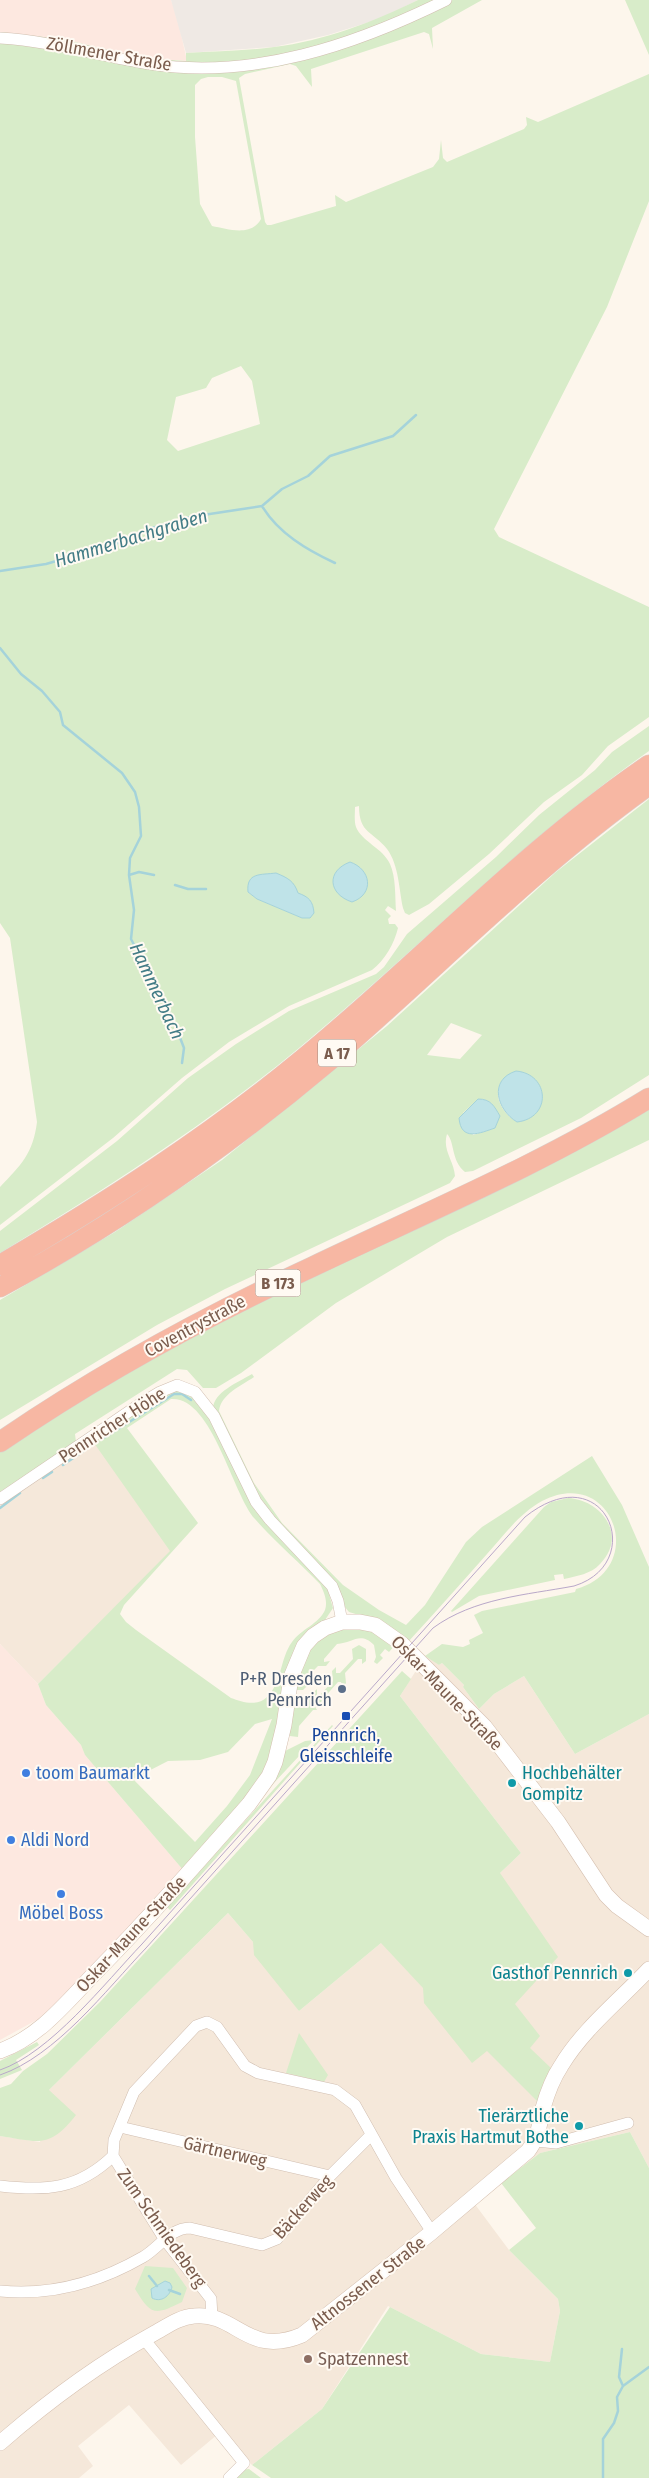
<svg xmlns="http://www.w3.org/2000/svg" width="649" height="2478" font-family="'Fira Sans Condensed',sans-serif">
<rect width="100%" height="100%" fill="#fdf6ec"/>
<path fill="#f5e8da" d="M88,1433L171,1551L38,1684L0,1644V1492Z
M428,1657L439,1665L442,1663L464,1685L463,1687L479,1709L494,1694L524,1676L575,1754L649,1714V2168L630,2132L540,2153L474,2203L509,2250L558,2299L560,2311L550,2362L481,2354L388,2306L322,2409L252,2465L218,2434L181,2465L129,2405L78,2446L93,2466L79,2478H0V2136L40,2142L49,2090L228,1913L253,1942L299,2011L381,1943L500,1873L521,1853L400,1696L417,1669Z"/>
<path fill="#fde8e0" d="M0,0H171L177,16L187,61L143,58L62,39L0,32Z
M0,1644L38,1684L46,1705L81,1745L85,1755L184,1871L62,1999L42,2017L0,2040Z"/>
<path fill="#efe9e4" d="M171,0H418L379,19L328,35L274,47L186,53Z"/>
<path fill="#d8ecc9" fill-rule="evenodd" d="M418,0H482L432,28L433,49L429,34L424,32L311,69L312,87L296,66L290,64L245,74L239,78L265,222L267,225H271L336,206L335,195L346,202L433,167L439,159L441,140L443,158L447,162L524,129L527,125L526,117L538,122L649,74V201L607,307L494,529L499,537L649,607V717L608,746L582,775L544,802L489,854L429,904L409,915L405,913L403,908C399,890 399,865 387,849C373,831 359,834 359,806L355,807C355,813 354,821 356,827C362,842 383,848 390,864C396,877 395,896 396,911L388,906L385,910L391,916L388,919L389,924H395L398,928C394,944 385,960 372,970L289,1006L229,1042L182,1078L113,1138L0,1225V1187C21,1165 33,1154 37,1122L10,938L0,923V32L62,39L143,58L186,61V53C215,51 245,51 274,47C324,41 373,22 418,0ZM208,77H222L236,81L261,219C251,237 228,229 212,226L200,204L195,137V85L201,79ZM241,366L252,381L260,424L178,451L167,440L176,397L206,388L212,378ZM248,892L310,918H302L257,899Z
M625,0H649V55Z
M649,726V751C524,839 417,950 299,1048C206,1125 104,1190 0,1253V1231L117,1141L188,1078L236,1044L289,1011L376,974L384,967L407,934L496,857L539,815L595,770L612,752Z
M649,799V1075L581,1118L473,1171L465,1172C451,1161 455,1142 447,1134C442,1150 454,1161 455,1176L450,1183L225,1289L157,1325L0,1420V1300L115,1232L222,1160L387,1026L556,872ZM451,1023L482,1035L460,1059L427,1055ZM503,1079L517,1122C502,1113 491,1095 503,1079ZM478,1099C491,1099 494,1106 499,1116L495,1128L473,1135L463,1113Z
M649,1104V1140L447,1237L336,1303L241,1373L216,1388H203L187,1370L177,1369L75,1434L76,1442L0,1492V1448L174,1342Z
M252,1374L254,1377C241,1386 221,1394 219,1411L254,1483L282,1523L343,1585L379,1610L406,1625L425,1605L466,1542L482,1527L592,1456L622,1505L649,1567V1714L575,1754L524,1676L494,1694L479,1709L463,1687L464,1685L442,1663L439,1665L425,1656L442,1644L463,1647L470,1644L469,1640L483,1633L474,1615L482,1611L575,1592L576,1589C649,1569 613,1464 542,1501C520,1513 504,1535 487,1554C461,1583 435,1613 408,1642L382,1622L349,1612L262,1505L213,1409C213,1392 239,1382 252,1374Z
M178,1389L192,1395L206,1413L237,1474L326,1584L333,1608L325,1620L301,1640L293,1653L289,1663L281,1721L263,1776L184,1871L85,1755L81,1745L46,1705L38,1684L170,1551L94,1443C106,1429 161,1394 178,1389ZM171,1399C212,1396 232,1493 255,1519C275,1542 299,1562 320,1584C324,1592 328,1601 325,1610C319,1624 301,1629 292,1642C280,1658 282,1683 267,1697C257,1707 242,1702 231,1698L136,1630L126,1622L120,1614L124,1605L198,1523L127,1428ZM272,1719L250,1775L227,1806L195,1842L133,1779L168,1761L200,1760L228,1752L255,1724Z
M568,1498C602,1500 628,1536 600,1564C591,1574 577,1576 564,1579L563,1574L554,1575L555,1580L479,1596L452,1612L451,1611L544,1507L551,1502Z
M342,1628L371,1630L396,1644L389,1652L385,1649L380,1655L383,1658L377,1664L374,1662L376,1657L374,1645C360,1631 353,1643 337,1644L324,1659V1662L330,1661L326,1666H318L304,1680V1684L310,1683L303,1690H297L295,1689C303,1656 309,1640 342,1628Z
M359,1645L366,1649V1661L362,1664V1659H358L345,1673L346,1683L343,1687L341,1682H338L322,1700L320,1706L313,1693L317,1689V1695H320L333,1681L332,1671L336,1667V1673H340L353,1659L352,1649Z
M402,1671L411,1679L400,1696L521,1853L500,1873L558,1957L515,2004L540,2036L530,2048L552,2069L537,2101L487,2051L472,2063L424,2003L423,1988L381,1943L299,2011L254,1955L253,1942L228,1913L49,2090L76,2115C49,2149 40,2142 0,2136V2088L11,2084L23,2071L47,2054L100,2002Z
M309,1696L317,1710H313L299,1726L298,1737L290,1736L287,1734L292,1704Z
M332,1725L333,1726L170,1910L167,1907Z
M314,1740L259,1799L285,1751L305,1741Z
M299,2033L328,2075L324,2082L286,2073Z
M37,2042L39,2045L16,2060L22,2070L0,2079V2061Z
M630,2132L649,2168V2478H271L252,2465L322,2409L390,2307L481,2354L550,2362L560,2311L558,2299L509,2250L536,2228L501,2183L540,2153Z
M145,2266L173,2268L187,2288L182,2302C154,2316 151,2315 135,2289Z
M249,2469L261,2478H234L242,2470Z"/>
<path fill="#bfe3e8" stroke="#a5d3da" d="M350,862C371,869 375,894 352,902C328,894 326,871 350,862Z
M276,873C288,878 294,881 298,893C309,897 313,901 314,913L310,918H302L257,899L248,892C246,872 261,875 276,873Z
M516,1071C550,1074 552,1118 517,1122C497,1110 488,1080 516,1071Z
M478,1099C491,1099 494,1106 500,1116L495,1128C480,1133 461,1142 459,1118Z
M165,2281L170,2283L172,2287C170,2296 161,2303 152,2298L151,2289Z"/>
<g fill="none" stroke-linecap="round" stroke-linejoin="round">
<path stroke="#a5d3da" stroke-width="2.5" d="M262,506C278,533 307,550 335,563
M0,571L46,564L118,543L152,528L190,517L262,506L282,489L308,476L330,456L393,436L416,415
M0,648L21,674L42,691L60,712L63,725L122,773L135,792L139,807L141,836L130,858L129,875L134,910L131,939L174,1022L184,1048L182,1063
M129,875L139,872L154,875
M175,885L188,889H206
M102,1439L174,1394H182L191,1400
M63,1465L85,1450
M43,1478L52,1472
M0,1508L20,1493
M149,2276L157,2286
M169,2290L180,2294
M622,2349L619,2377L623,2386
M603,2478V2439L614,2423L618,2411L617,2397L623,2386L649,2367"/>
<g stroke="#d1beb0" stroke-width="12">
<path id="street" d="M0,38C51,41 100,56 150,64C253,80 355,45 446,0
M0,1499L140,1404L160,1392L177,1385L195,1392L214,1416L256,1502L270,1520L332,1586L338,1601L342,1622
M120,2127L330,2176
M536,2141L556,2143L628,2123
M0,2186C45,2191 78,2190 113,2156
M0,2291C51,2296 98,2283 143,2257C159,2248 170,2228 190,2228L262,2245L277,2239L330,2176L371,2135
M212,2318L211,2299L165,2240L113,2156L114,2140L134,2092L196,2026L207,2022L217,2027L245,2066L258,2073L335,2090L355,2105L396,2178L432,2232
M144,2339L244,2463L229,2478"/>
</g>
<g stroke="#d6c0b0" stroke-width="16">
<path id="secondary" d="M0,2051C39,2037 65,2004 93,1975C147,1920 198,1862 249,1804L269,1776L275,1762L284,1725L291,1677L304,1646L313,1636L325,1628L342,1622H360L375,1625L402,1644L485,1727L558,1822L606,1895L617,1906L649,1929
M0,2443C47,2402 98,2364 153,2334C166,2327 179,2317 194,2316C237,2312 247,2358 302,2335L432,2232L528,2151C539,2137 539,2125 543,2108C547,2094 553,2078 561,2066C583,2029 620,2000 649,1969"/>
</g>
<g stroke="#dad1cd" stroke-width="21">
<path id="highway" d="M0,1265C106,1203 209,1137 303,1059C420,963 524,850 649,765
M0,1287C117,1224 228,1146 330,1060C436,969 534,867 649,785
M0,1442C98,1375 204,1317 312,1267C425,1213 542,1164 649,1098"/>
</g>
<use href="#street" stroke="#fff" stroke-width="11"/>
<use href="#secondary" stroke="#fff" stroke-width="15"/>
<use href="#highway" stroke="#f7b7a3" stroke-width="20"/>
<path stroke="#b9a8c9" stroke-width="1" d="M0,2070C50,2053 105,1983 142,1944L525,1517C605,1453 649,1563 574,1586C526,1595 474,1598 433,1628L146,1948C106,1990 56,2056 0,2075"/>
</g>
<circle fill="#5c6f8a" stroke="#fffaf3" stroke-width="2" cx="342" cy="1689" r="5"/>
<rect fill="#1a4fb4" stroke="#fffaf3" stroke-width="2" x="341" y="1711" width="10" height="10" rx="2.5"/>
<g fill="#3f7fe0" stroke="#fffaf3" stroke-width="2">
<circle cx="26" cy="1773" r="5"/>
<circle cx="11" cy="1840" r="5"/>
<circle cx="61" cy="1894" r="5"/>
</g>
<g fill="#0f9aa8" stroke="#fffaf3" stroke-width="2">
<circle cx="512" cy="1783" r="5"/>
<circle cx="628" cy="1973" r="5"/>
<circle cx="579" cy="2126" r="5"/>
</g>
<circle fill="#8d6e63" stroke="#fffaf3" stroke-width="2" cx="308" cy="2359" r="5"/>
<g text-anchor="middle" dominant-baseline="central" stroke-width="4" stroke-linejoin="round" paint-order="stroke">
<g fill="#fffaf3" stroke="#a28b7f" stroke-width="1">
<rect x="318" y="1039.5" width="38" height="27" rx="4"/>
<rect x="255.5" y="1269.5" width="45" height="27" rx="4"/>
</g>
<g font-size="16" font-weight="bold" fill="#7a5c4d">
<text x="337" y="1053">A 17</text>
<text x="278" y="1283">B 173</text>
</g>
<g font-size="18" fill="#7a5c4d" stroke="#fffaf3">
<text transform="translate(109 54) rotate(10)">Zöllmener Straße</text>
<text transform="translate(195 1326) rotate(-28)">Coventrystraße</text>
<text transform="translate(112 1425) rotate(-33)">Pennricher Höhe</text>
<text transform="translate(447 1693) rotate(46)">Oskar-Maune-Straße</text>
<text transform="translate(131 1934) rotate(-47)">Oskar-Maune-Straße</text>
<text transform="translate(225 2152) rotate(13)">Gärtnerweg</text>
<text transform="translate(303 2207) rotate(-48)">Bäckerweg</text>
<text transform="translate(162 2228) rotate(55)">Zum Schmiedeberg</text>
<text transform="translate(368 2283) rotate(-38)">Altnossener Straße</text>
</g>
<g font-size="18" fill="#4e5e75" stroke="#fffaf3" text-anchor="end">
<text x="332" y="1679">P+R Dresden<tspan x="332" dy="21">Pennrich</tspan></text>
</g>
<g font-size="18" fill="#164399" stroke="#fffaf3">
<text x="346" y="1735">Pennrich,<tspan x="346" dy="21">Gleisschleife</tspan></text>
</g>
<g font-size="18" fill="#366cbe" stroke="#fffaf3" text-anchor="start">
<text x="36" y="1773">toom Baumarkt</text>
<text x="21" y="1840">Aldi Nord</text>
<text x="61" y="1913" text-anchor="middle">Möbel Boss</text>
</g>
<g font-size="18" fill="#0d838f" stroke="#fffaf3" text-anchor="end">
<text x="522" y="1773" text-anchor="start">Hochbehälter<tspan x="522" dy="21">Gompitz</tspan></text>
<text x="618" y="1973">Gasthof Pennrich</text>
<text x="569" y="2116">Tierärztliche<tspan x="569" dy="21">Praxis Hartmut Bothe</tspan></text>
</g>
<g font-size="18" fill="#785e54" stroke="#fffaf3" text-anchor="start">
<text x="318" y="2359">Spatzennest</text>
</g>
<g font-size="19" font-style="italic" fill="#437c86" stroke="#fffaf3">
<text transform="translate(131 538) rotate(-17)">Hammerbachgraben</text>
<text transform="translate(157 991) rotate(65)">Hammerbach</text>
</g>
</g>
</svg>
